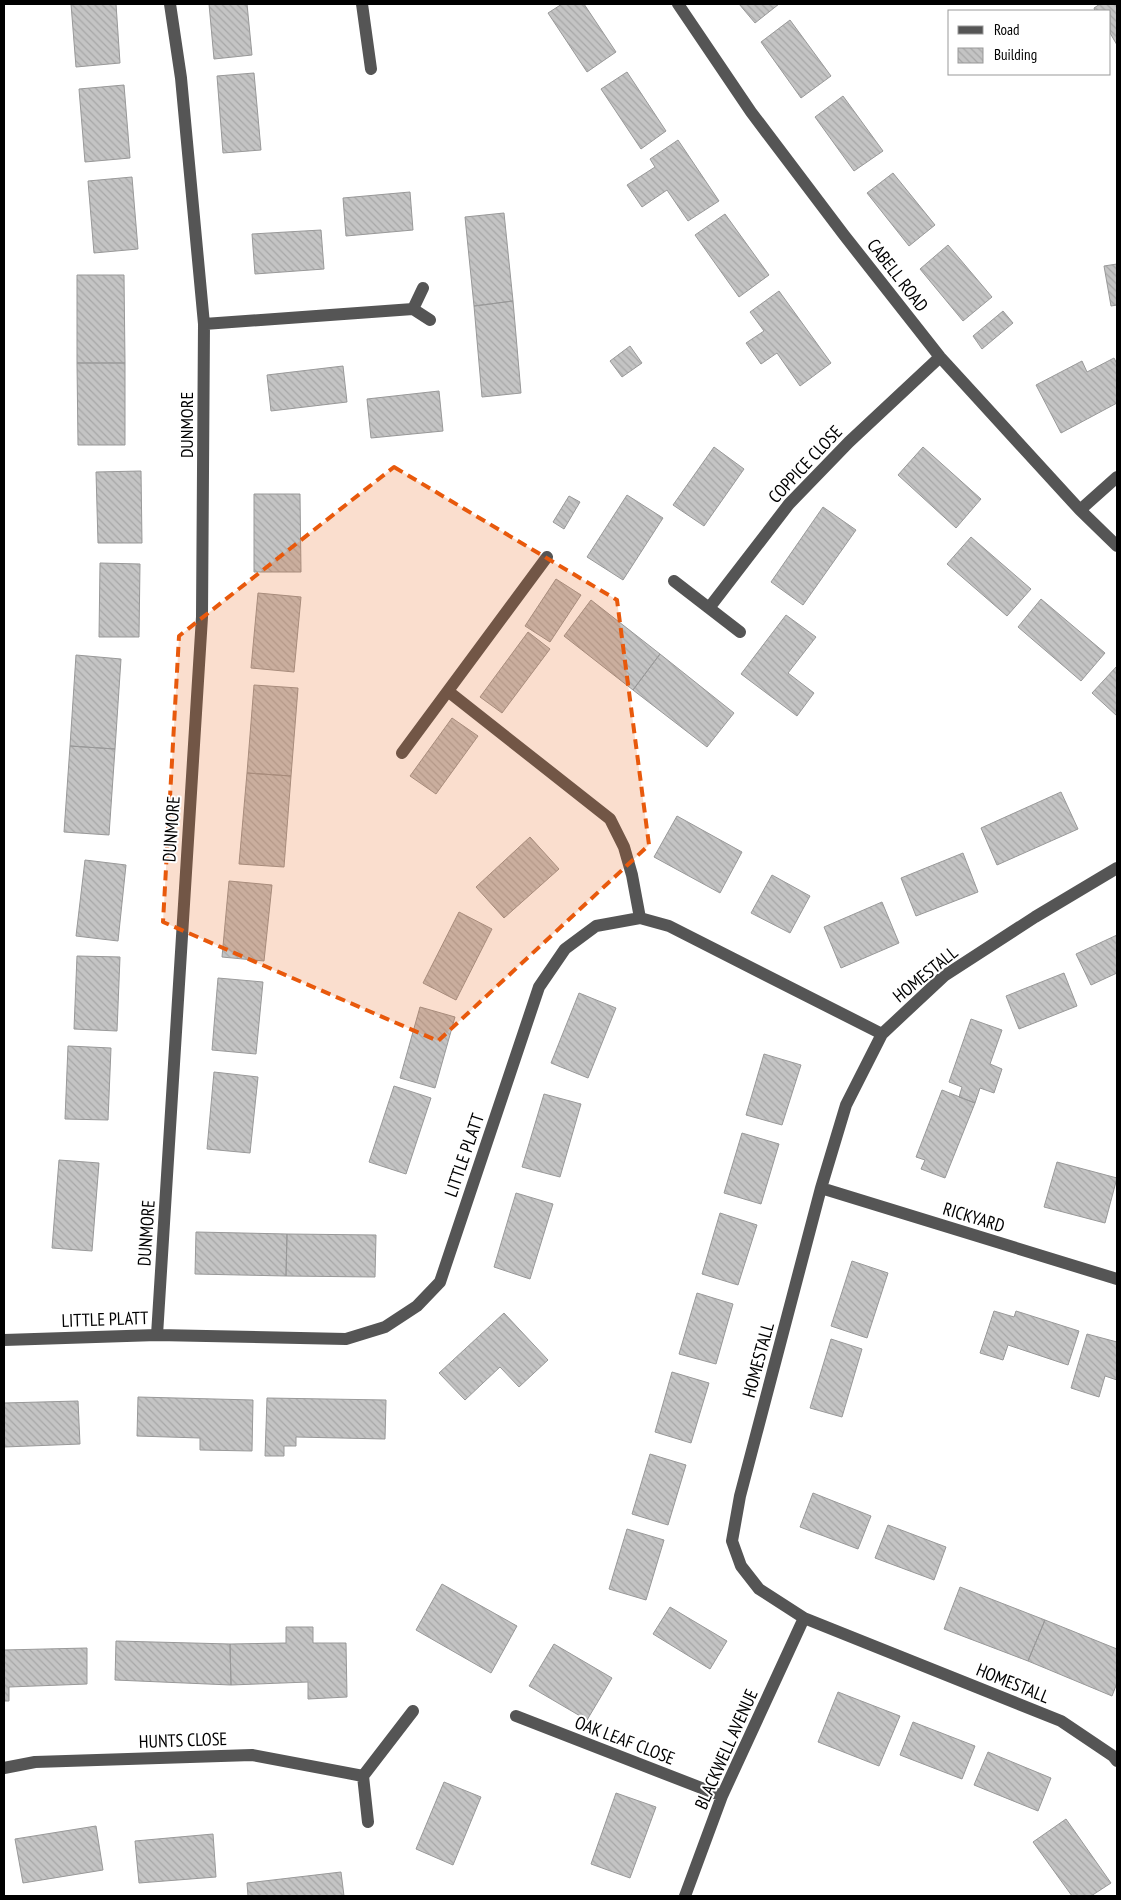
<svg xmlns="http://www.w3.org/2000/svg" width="1121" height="1900" font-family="'PT Sans Narrow',sans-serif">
<defs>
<pattern id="building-back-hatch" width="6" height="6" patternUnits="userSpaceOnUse" patternTransform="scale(1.25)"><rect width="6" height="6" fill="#c4c4c4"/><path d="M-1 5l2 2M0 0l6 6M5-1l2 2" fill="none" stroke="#a7a7a7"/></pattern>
</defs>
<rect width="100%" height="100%" fill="#fff"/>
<path fill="url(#building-back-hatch)" stroke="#999" d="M71,4H116L120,63L76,67Z
M209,4H247L252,55L214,59Z
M562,4H584L616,52L587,72L548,13Z
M739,4H779L755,23Z
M1100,4H1117V45L1110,33V11H1095L1094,8Z
M790,20L831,76L801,98L761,42Z
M627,72L666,131L641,149L601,89Z
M254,73L261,150L223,153L217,76Z
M124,85L130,158L85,162L79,89Z
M843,96L883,151L854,171L815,117Z
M678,140L719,201L688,221L667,190L642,207L627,185L655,167L650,159Z
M893,173L935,225L909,246L867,193Z
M132,177L138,249L94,253L88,181Z
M410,192L413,230L346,236L343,198Z
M504,213L513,301L474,306L465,217Z
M725,214L769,275L739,297L695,235Z
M321,230L324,269L255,274L252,234Z
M948,245L992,297L963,321L920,269Z
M1117,264V305L1111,306L1104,266Z
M77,275H124L125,363H77Z
M779,291L831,363L800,386L777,353L761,364L746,343L764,331L750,312Z
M513,301L521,393L482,397L474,306Z
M1003,311L1013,323L982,349L973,336Z
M630,346L642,363L622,377L610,361Z
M1114,358L1117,364V403L1061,433L1036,385L1082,361L1087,372Z
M77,363H125V445H78Z
M343,366L347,402L271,411L267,375Z
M439,391L443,431L371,438L367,399Z
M714,447L744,469L704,526L673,505Z
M923,447L981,499L956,528L898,475Z
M141,471L142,543H98L96,472Z
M254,494H300L301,572H254Z
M627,495L663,518L623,580L587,557Z
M569,496L580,502L564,529L553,522Z
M823,507L856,530L803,605L771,582Z
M971,537L1031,589L1007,616L947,564Z
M100,563L140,564L139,637H99Z
M556,579L581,595L550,642L525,626Z
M258,593L301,597L294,672L251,668Z
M1041,599L1105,653L1081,681L1018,627Z
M591,600L660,654L633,690L564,636Z
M786,615L816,637L788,673L814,693L797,716L741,674Z
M528,632L550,649L502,713L480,697Z
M660,654L734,713L707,747L633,690Z
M76,655L121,659L115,749L70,746Z
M1117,666V716L1092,693Z
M254,685L298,688L291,776L247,773Z
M452,718L478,736L436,794L410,776Z
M70,746L115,749L109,835L64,832Z
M247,773L291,776L284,867L239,864Z
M1061,792L1078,829L997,865L981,828Z
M677,816L742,852L720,893L654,857Z
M530,837L559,869L504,918L476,887Z
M963,853L978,892L916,916L901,878Z
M85,860L126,865L118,941L76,936Z
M772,875L810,896L790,933L751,913Z
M229,881L272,885L264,961L222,957Z
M882,902L899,943L841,968L824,927Z
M459,912L492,929L456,1000L423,983Z
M1117,935V973L1091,985L1076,954Z
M77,956L120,957L117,1031L74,1029Z
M1064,973L1077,1006L1019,1029L1006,996Z
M218,978L263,982L256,1054L212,1050Z
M579,993L616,1008L588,1078L551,1063Z
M420,1007L455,1017L435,1088L400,1078Z
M971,1019L1002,1030L990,1064L1002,1069L994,1093L980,1088L975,1103L959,1097L962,1087L949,1082Z
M68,1046L111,1048L108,1120L65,1119Z
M764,1054L801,1065L782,1125L746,1115Z
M214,1072L258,1077L250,1153L207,1149Z
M394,1086L431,1098L406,1174L369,1162Z
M942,1090L975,1103L945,1178L921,1169L925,1160L916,1157Z
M544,1094L581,1104L560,1177L522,1167Z
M742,1133L779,1144L761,1204L724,1193Z
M59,1160L99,1163L92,1251L52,1248Z
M1057,1162L1117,1178L1105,1223L1044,1207Z
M516,1193L553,1204L530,1279L494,1267Z
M720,1213L757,1225L738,1285L702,1274Z
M196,1232L287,1234L286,1276L195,1274Z
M287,1234L376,1235L375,1277L286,1276Z
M852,1261L888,1273L867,1338L831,1326Z
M697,1293L733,1304L716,1364L679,1354Z
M994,1311L1014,1317L1016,1311L1079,1331L1068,1365L1008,1345L1003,1360L980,1353Z
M504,1313L548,1360L519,1387L500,1367L465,1400L439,1373Z
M1087,1334L1117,1342V1380L1105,1376L1099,1397L1071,1388Z
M831,1339L862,1349L842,1417L810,1408Z
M672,1372L709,1383L691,1443L655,1432Z
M138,1397L253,1400L252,1451L200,1450V1438L137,1436Z
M267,1398L386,1400L385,1439L296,1437V1446H284V1456H265Z
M78,1401L80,1444L4,1447V1403Z
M650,1454L686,1465L668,1525L632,1514Z
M813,1493L871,1516L858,1549L800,1527Z
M888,1525L946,1547L934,1580L875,1558Z
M627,1529L664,1540L646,1600L609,1589Z
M442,1584L517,1626L491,1673L416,1630Z
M960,1587L1045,1620L1028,1661L944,1629Z
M670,1607L727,1641L710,1669L653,1634Z
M1045,1620L1117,1649V1683L1112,1696L1028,1661Z
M286,1627H313V1643H346L347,1697L308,1699V1682L231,1685L230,1644L286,1643Z
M116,1641L230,1644L231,1685L115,1680Z
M554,1644L612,1678L587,1720L529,1686Z
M87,1648V1684L9,1687V1701H4V1650Z
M838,1692L900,1716L879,1766L818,1742Z
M913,1722L975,1746L962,1779L900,1755Z
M988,1752L1051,1778L1038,1811L974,1785Z
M444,1782L481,1797L453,1865L416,1849Z
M616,1793L656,1807L630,1878L591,1864Z
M1066,1819L1111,1883L1091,1896H1072L1033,1842Z
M96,1826L103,1870L23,1883L15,1839Z
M213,1834L216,1877L139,1883L135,1841Z
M341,1872L344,1896H248L247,1883Z"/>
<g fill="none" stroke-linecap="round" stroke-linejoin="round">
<path stroke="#555" stroke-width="12" d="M362,4L371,69
M678,4L751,112L844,235L940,357L1080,510L1117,546
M423,288L413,309L430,320
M204,324L413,309
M1080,510L1117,477
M674,581L740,632
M709,608L789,504L849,442L940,357
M449,692L610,819L624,847L632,875L640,918
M402,753L547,557
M1117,868L1035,917L944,976L882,1034L846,1105L821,1188L740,1496L732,1541L741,1566L759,1589L804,1618L1061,1721L1113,1756L1117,1761
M821,1188L1117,1279
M157,1335L202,617L204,324L181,78L170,4
M4,1340L157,1335L346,1339L385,1327L417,1306L440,1282L539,987L565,949L596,926L640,918L669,926L882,1034
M516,1716L722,1796
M4,1768L35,1762L252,1755L363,1776L413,1711
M363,1776L368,1822
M685,1896L722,1796L804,1618"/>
</g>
<path fill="#e8590c" fill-opacity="0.2" stroke="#e8590c" stroke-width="4" stroke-dasharray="10 6" stroke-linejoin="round" d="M394,467L617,600L649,845L438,1041L163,922L179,636Z"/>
<g text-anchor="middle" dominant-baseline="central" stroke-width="4" stroke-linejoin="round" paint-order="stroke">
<g font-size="18" fill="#000" stroke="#fff">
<text transform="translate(898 275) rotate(52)">CABELL ROAD</text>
<text transform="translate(186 425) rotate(-90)">DUNMORE</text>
<text transform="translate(805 464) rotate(-47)">COPPICE CLOSE</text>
<text transform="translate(171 829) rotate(-86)">DUNMORE</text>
<text transform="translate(925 974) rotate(-39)">HOMESTALL</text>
<text transform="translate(464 1155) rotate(-71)">LITTLE PLATT</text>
<text transform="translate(974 1217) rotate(17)">RICKYARD</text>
<text transform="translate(146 1233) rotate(-86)">DUNMORE</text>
<text transform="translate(105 1319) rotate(-2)">LITTLE PLATT</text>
<text transform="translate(758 1360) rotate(-75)">HOMESTALL</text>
<text transform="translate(1013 1683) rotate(22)">HOMESTALL</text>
<text transform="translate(183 1740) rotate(-2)">HUNTS CLOSE</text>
<text transform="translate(625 1740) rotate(21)">OAK LEAF CLOSE</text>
<text transform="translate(726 1749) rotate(-66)">BLACKWELL AVENUE</text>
</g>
</g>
<rect width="1121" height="1900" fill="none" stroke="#000000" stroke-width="10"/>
<rect x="948" y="10" width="162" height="65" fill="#ffffff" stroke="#999999"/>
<rect x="958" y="26" width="25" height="8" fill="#555555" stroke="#999999"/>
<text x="994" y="35" font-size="15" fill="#000000">Road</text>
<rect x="958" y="48" width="25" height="15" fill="url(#building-back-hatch)" stroke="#999999"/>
<text x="994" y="60" font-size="15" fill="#000000">Building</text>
</svg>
